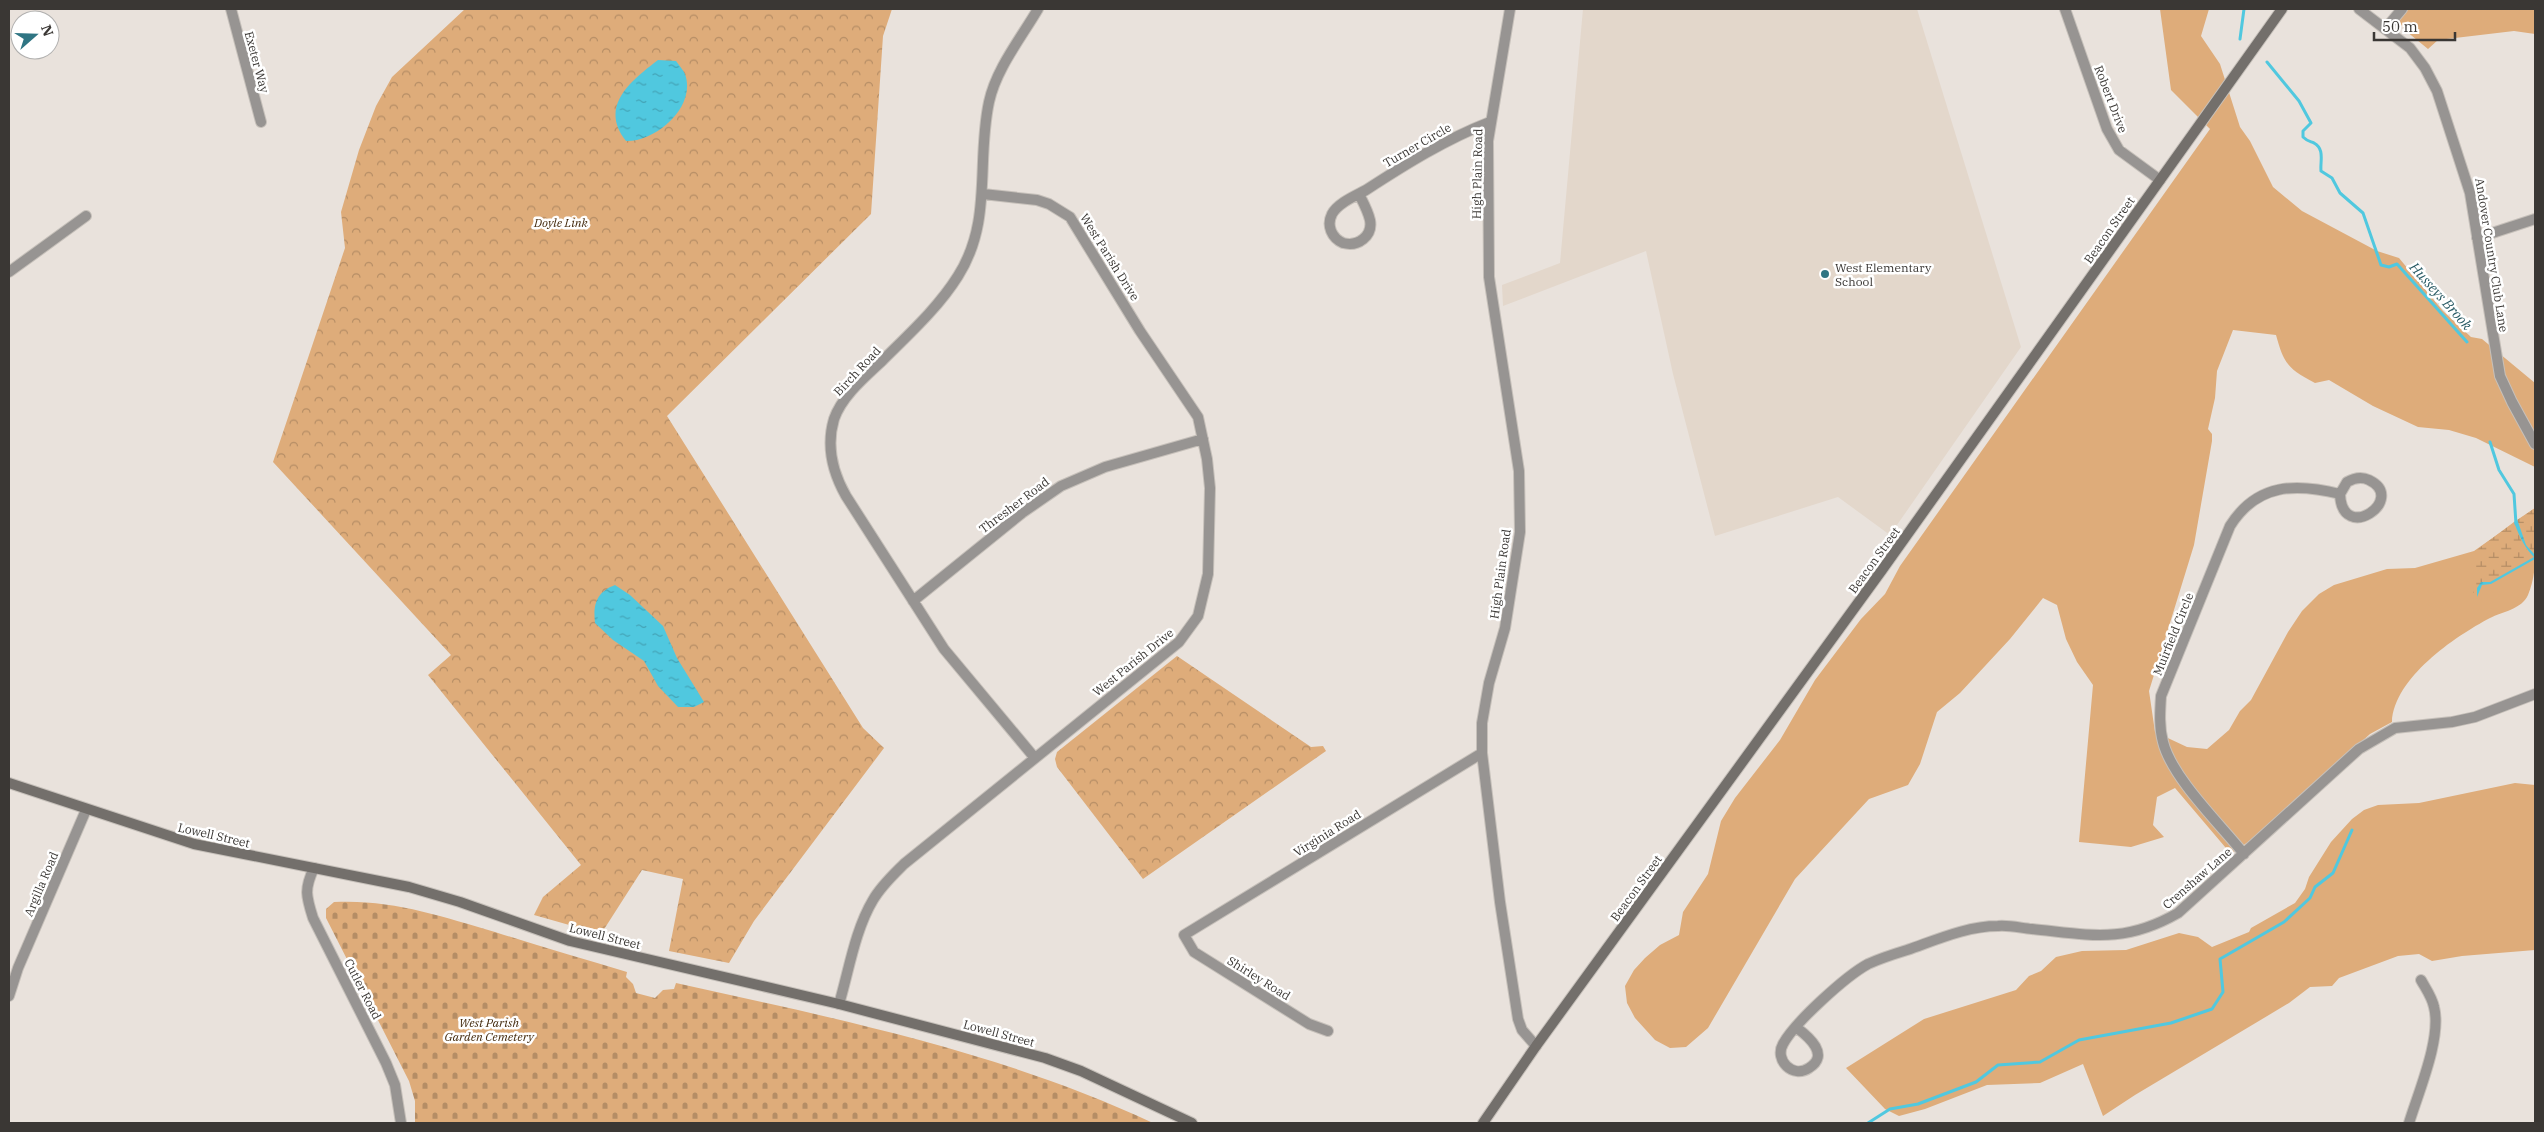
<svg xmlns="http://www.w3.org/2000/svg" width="2544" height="1132" font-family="'IBM Plex Serif',serif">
<defs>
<pattern id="wetland-marsh" width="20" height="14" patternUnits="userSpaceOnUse" patternTransform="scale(1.25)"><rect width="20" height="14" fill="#deac7a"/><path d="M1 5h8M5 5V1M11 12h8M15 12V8" fill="none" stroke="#b58d65"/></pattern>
<pattern id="cemetery-stones" width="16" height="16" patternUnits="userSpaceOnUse" patternTransform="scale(1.25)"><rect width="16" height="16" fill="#deac7a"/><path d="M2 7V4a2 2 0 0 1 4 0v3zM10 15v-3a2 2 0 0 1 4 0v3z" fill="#b58d65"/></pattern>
<pattern id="park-crowns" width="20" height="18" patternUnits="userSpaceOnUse" patternTransform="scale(1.25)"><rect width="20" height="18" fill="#deac7a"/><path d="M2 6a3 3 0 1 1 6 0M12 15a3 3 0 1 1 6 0" fill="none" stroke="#b58d65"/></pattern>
<pattern id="water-ripples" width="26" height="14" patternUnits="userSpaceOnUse" patternTransform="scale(1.25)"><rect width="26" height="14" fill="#50c8df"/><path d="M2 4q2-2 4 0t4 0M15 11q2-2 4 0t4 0" fill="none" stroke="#43a3b6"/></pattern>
</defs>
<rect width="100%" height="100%" fill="#e9e2dc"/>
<path fill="#e3d7cb" d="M1583,9H1917L2021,347L1890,535L1838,497L1715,536L1673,374L1646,251L1503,306L1502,285L1560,263Z"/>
<path fill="#deac7a" d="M2160,9H2209L2201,36L2220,64L2240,127L2250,141L2273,187L2302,211L2377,251L2399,258L2443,311L2471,337L2482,339L2535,383V467L2476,438L2449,430L2418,427L2373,406L2329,380L2315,383C2288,369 2284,364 2276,335L2233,330L2217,371L2215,398L2208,429L2212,434V441L2194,545L2149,691L2155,732L2187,747L2207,749L2229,730L2240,711L2251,700L2288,632L2302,611L2319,594L2334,585L2387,569L2415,568L2474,551L2535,508C2535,536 2539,569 2528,595C2522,609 2502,612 2490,618C2454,637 2394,678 2392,722L2370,734L2258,835L2231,854L2175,788L2157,797L2153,825L2164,837L2131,847L2079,842L2093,685L2077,662L2066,639L2057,605L2043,598L2010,639L1960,693L1937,712L1920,764L1908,785L1869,799L1795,879L1708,1028L1686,1047L1670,1048L1655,1040L1635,1018L1627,1003L1625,986L1634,970L1645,958L1660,945L1679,935L1683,912L1708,874L1721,821L1735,798L1780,740L1815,680L1861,619L1885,594L1900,566L2210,129L2171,90Z
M2405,9H2535V34L2514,31L2438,40L2428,49L2406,31L2399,22Z
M2515,783L2535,785V950L2462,956L2432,961L2419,954L2398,956L2339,978L2332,986L2310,987L2289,1003L2135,1095L2103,1116L2083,1064L2040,1083L1987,1085L1925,1109L1899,1116L1885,1109L1846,1068L1924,1019L2016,990L2029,976L2041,971L2056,957L2082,951L2126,950L2179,933L2198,937L2212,947L2249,932L2251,928L2295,903L2305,889L2309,877L2331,842L2352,819L2364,810L2378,805L2419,803Z"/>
<path fill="url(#wetland-marsh)" d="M2535,508V555L2526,544L2517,520Z
M2514,522L2523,545L2533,557L2490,582H2481L2475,597C2467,577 2481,574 2474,552Z"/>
<path fill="url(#cemetery-stones)" d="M334,902C391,899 441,916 495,932C539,946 583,959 627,972L626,977L633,984L636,993L655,998L663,990L674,989L676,983C838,1019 1002,1052 1153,1123H415V1101L409,1081L326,918V909Z"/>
<path fill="url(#park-crowns)" d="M465,9H892L883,36L871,214L667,416L863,728L884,748L754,921L729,963L669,951L683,879L642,870L601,934L534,915L543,897L581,865L428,675L451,655L273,462L345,248L341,212L359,150L376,106L392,77Z
M1177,656L1311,747L1323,746L1326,751L1143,879L1057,767L1055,759L1057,752Z"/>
<path fill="url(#water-ripples)" d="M658,60L676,61C679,65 683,70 685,74C697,107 655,142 626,141C598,106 632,80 658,60Z
M2517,519L2526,545L2535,555V559L2491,584L2482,585L2477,597V588L2481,582H2490L2534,557C2526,550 2519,536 2514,522Z
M615,585L630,595L663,626L677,658L704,702L694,707H678L658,686L644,661L613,640L595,623C593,605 596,592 615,585Z"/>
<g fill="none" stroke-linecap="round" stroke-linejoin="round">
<path stroke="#50c8df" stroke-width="3" d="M2240,39L2244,9
M2267,62L2299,101L2311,123L2303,131V137C2307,141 2309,141 2314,143C2325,149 2320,161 2321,171L2332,178L2340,193L2363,213L2381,265L2389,267L2397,264L2467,342
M2490,442L2499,470L2514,494L2516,524
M1868,1123L1890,1109L1918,1104L1976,1082L1998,1065L2040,1062L2079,1040L2171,1023L2212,1009L2223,992L2220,959L2284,922L2310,898L2315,887L2333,873L2352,830"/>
<g stroke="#c6c0ba" stroke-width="12">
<path id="minor" d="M231,9L261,122
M2065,9L2107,129L2119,150L2160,180
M2359,9L2410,48L2425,68L2437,91L2470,193L2500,376L2512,402L2535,444
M2386,28L2402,9
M1359,194C1363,202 1368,211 1370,220C1373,236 1358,247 1343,243C1332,238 1326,226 1332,214C1338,203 1355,196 1366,190C1406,164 1446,139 1490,122
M2477,238L2535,219
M9,272L86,216
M913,601L1022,513L1061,486L1105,467L1203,439
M1034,757L944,649L846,496C833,473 826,446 834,419C842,396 865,377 882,361C908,335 938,308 958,276C993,221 976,162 989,102C996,69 1021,38 1038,9
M2244,854C2220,824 2172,778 2163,742C2159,727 2160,712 2161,696L2230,526C2257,483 2296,483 2340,494L2347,482C2354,478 2361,476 2369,480C2408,499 2342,545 2340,494
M314,868C304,889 306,896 313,918L386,1063L395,1085L401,1123
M9,996L18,968L86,810
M839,1004C849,970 855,930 873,900C881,886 893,875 904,864L1179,642L1198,616L1208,574L1210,488L1207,459L1198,417L1140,331L1070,217L1049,204L1037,200L983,194
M1797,1028C1809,1037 1830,1055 1809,1068C1793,1079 1774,1060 1783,1044C1795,1022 1846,976 1868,964C1881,958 1894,954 1907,950C1936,940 1967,926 1998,926C2009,925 2021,928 2032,929C2091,935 2124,944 2178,913L2359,749L2395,728L2452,722L2475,717L2535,694
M1328,1031L1309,1024L1194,952L1184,935L1482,753
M2409,1123C2418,1093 2442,1038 2434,1007C2432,997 2426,989 2421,980"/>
</g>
<g stroke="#c6c0ba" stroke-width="12">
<path id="tertiary" d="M1510,9L1488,141L1489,277L1519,471L1520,532L1505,628L1489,683L1482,723V753L1500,902L1518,1019L1522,1030L1536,1046"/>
</g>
<g stroke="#c6c0ba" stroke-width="12">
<path id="secondary" d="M9,783L194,844L409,887L460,902L570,941L839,1004L1045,1058L1081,1071L1192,1123
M1483,1123L1536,1046L1882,570L2282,9"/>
</g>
<use href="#minor" stroke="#979492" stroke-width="10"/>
<use href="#tertiary" stroke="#979492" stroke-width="10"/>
<use href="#secondary" stroke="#736f6b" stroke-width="10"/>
</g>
<circle fill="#2f7583" stroke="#fff" stroke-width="2" cx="1825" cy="274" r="5"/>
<g text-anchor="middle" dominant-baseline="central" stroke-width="5" stroke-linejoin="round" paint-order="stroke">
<g font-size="12" fill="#3a3734" stroke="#fff">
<text transform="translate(257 62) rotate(75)">Exeter Way</text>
<text transform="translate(2111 99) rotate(69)">Robert Drive</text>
<text transform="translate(1417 145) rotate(-30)">Turner Circle</text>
<text transform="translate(1477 174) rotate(-89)">High Plain Road</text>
<text transform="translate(2109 230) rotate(-55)">Beacon Street</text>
<text transform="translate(2492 255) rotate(81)">Andover Country Club Lane</text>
<text transform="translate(1110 257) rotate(58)">West Parish Drive</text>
<text transform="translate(857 371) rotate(-47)">Birch Road</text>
<text transform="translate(1014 505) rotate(-37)">Thresher Road</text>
<text transform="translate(1874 560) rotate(-54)">Beacon Street</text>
<text transform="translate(1500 574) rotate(-82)">High Plain Road</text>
<text transform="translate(2173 634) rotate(-68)">Muirfield Circle</text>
<text transform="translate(1133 662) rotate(-39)">West Parish Drive</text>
<text transform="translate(1327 833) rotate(-32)">Virginia Road</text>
<text transform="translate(214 835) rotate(13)">Lowell Street</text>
<text transform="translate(2197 878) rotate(-41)">Crenshaw Lane</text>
<text transform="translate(41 884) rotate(-67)">Argilla Road</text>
<text transform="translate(1636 888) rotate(-54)">Beacon Street</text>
<text transform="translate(605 936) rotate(14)">Lowell Street</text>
<text transform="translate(1259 978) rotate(32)">Shirley Road</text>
<text transform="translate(363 989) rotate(63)">Cutler Road</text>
<text transform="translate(999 1033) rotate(15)">Lowell Street</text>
</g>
<g font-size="12" font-style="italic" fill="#42290c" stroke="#fff">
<text x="561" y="222">Doyle Link</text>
<text x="489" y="1022">West Parish<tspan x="489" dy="14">Garden Cemetery</tspan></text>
</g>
<g font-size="12" fill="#3a3734" stroke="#fff" text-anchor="start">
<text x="1835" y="267">West Elementary<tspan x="1835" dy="14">School</tspan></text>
</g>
<g font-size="14" font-style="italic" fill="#285a64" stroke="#fff">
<text transform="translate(2441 296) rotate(48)">Husseys Brook</text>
</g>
</g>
<rect width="2544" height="1132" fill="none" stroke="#3a3734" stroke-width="20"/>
<g transform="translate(35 35) rotate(70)"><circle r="24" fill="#ffffff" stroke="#b0afae"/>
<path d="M0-4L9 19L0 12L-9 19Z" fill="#2f7583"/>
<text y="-8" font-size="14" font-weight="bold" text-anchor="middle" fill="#3a3734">N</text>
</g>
<path d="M2374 32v8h81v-8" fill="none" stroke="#3a3734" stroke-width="2.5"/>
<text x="2382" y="32" font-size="15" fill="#3a3734" stroke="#ffffff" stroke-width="4" paint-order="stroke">50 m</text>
</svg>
